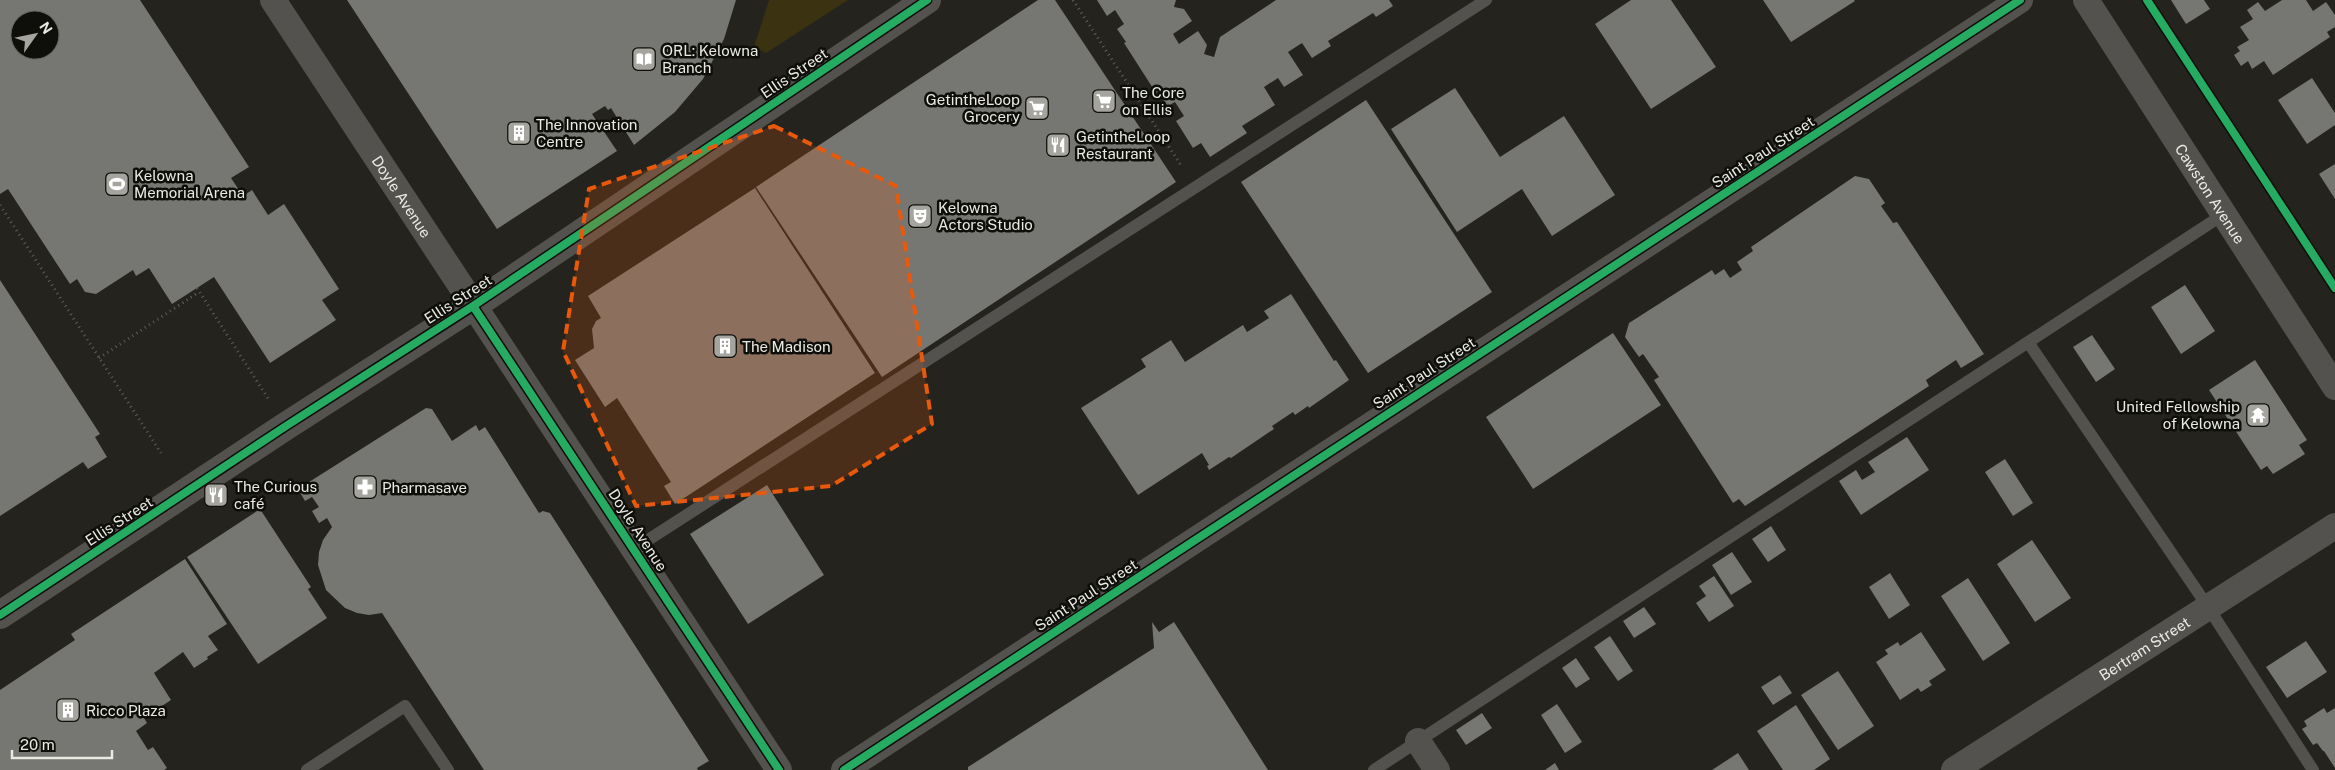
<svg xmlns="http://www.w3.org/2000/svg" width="2335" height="770" font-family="'Public Sans',sans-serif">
<rect width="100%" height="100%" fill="#24231e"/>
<path fill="#3a3210" d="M769,0H848L766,53L754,47Z"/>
<path fill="#767672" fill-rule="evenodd" d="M0,0H140L249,167L231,178L243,196L252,190L268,215L284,204L339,289L322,300L336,320L270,363L214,277L172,304L149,268L136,276L133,270L96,294L85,292L77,279L70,284L8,189L0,194ZM20,20H50V50H20Z
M347,0H736L724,39L703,79L675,112L634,145L611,108L608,110L605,106L592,114L617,151L497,229Z
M1038,0H1055L1176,182L882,377L756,187Z
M1097,0H1176L1174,7L1184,9L1192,21L1173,34L1179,44L1198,31L1207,45L1204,54L1214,57L1220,37L1276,0H1389L1393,6L1376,17L1373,13L1328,41L1331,46L1312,58L1302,43L1288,52L1303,75L1284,87L1278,78L1264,87L1275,105L1242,126L1247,133L1210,157L1201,143L1193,148L1176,121L1184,116L1175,102L1168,106L1158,92L1156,93L1124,43L1126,42L1117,29L1124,24L1115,10L1107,16Z
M1631,0H1671L1716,67L1651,109L1595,24Z
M1763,0H1854L1855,1L1791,42Z
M2171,0H2204L2210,9L2186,24Z
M2282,0H2306L2313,11L2326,2L2335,15V27L2327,32L2330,37L2273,75L2264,61L2252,69L2248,61L2241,66L2234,55L2240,51L2237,47L2249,40L2240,27L2253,19L2247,10L2258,2L2265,11Z
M2312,78L2335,113V125L2307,144L2278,100Z
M1455,88L1500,157L1564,116L1615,195L1552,236L1522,189L1457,232L1391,129Z
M1366,100L1492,292L1368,373L1241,182Z
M2335,164V199L2319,174Z
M1855,176L1869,179L1885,203L1881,206L1893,223L1897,222L1984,354L1961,368L1956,360L1926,380L1929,386L1745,506L1739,499L1733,503L1654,380L1659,377L1643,354L1639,357L1625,337L1629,323L1712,270L1715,275L1724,269L1730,278L1742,270L1737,262L1753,251L1751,247Z
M755,188L875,373L675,504L664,486L671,482L617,398L605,407L575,360L594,348L592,329L596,321L601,318L588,296Z
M0,280L100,434L95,437L107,457L88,469L83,462L0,516Z
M2185,285L2215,331L2181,354L2151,307Z
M1291,294L1334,361L1336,360L1349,380L1309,408L1308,406L1295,415L1293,412L1272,426L1274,429L1231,458L1229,457L1209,470L1207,466L1209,465L1202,453L1138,495L1081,408L1146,367L1141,359L1171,340L1185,362L1243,325L1247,332L1269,318L1264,311Z
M1613,333L1661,405L1533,489L1486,417Z
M2092,335L2115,369L2096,382L2073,347Z
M2255,360L2307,440L2299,445L2305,454L2273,474L2267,466L2261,470L2209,390Z
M426,408L432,409L452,441L476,425L479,431L485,427L539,513L543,511L550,513L709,761L697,768L698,770H484L382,613L369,615L357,613L345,608L326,590L318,565L319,552L323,540L332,527L327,518L319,523L312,511L319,507L312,497L305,501L298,489Z
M1907,437L1929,470L1861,515L1839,481L1856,470L1862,480L1875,472L1868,462Z
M2005,459L2033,503L2013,516L1985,472Z
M767,485L824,575L748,624L690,534Z
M260,509L311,587L308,589L327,618L258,664L187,557Z
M1771,526L1786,550L1768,562L1752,539Z
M2032,540L2071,598L2035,622L1997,564Z
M1732,552L1752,582L1731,595L1712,565Z
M185,559L227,624L208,636L218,650L207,657L208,659L194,668L183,652L154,673L171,700L144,718L147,723L136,731L148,750L153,747L167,768L164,770H0V690L75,640L71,634Z
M1890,573L1910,605L1889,619L1869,587Z
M1714,576L1734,606L1709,622L1696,603L1706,596L1699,586Z
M1968,578L2010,643L1983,661L1941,596Z
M1644,607L1656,624L1634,638L1623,621Z
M1152,622L1159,632L1174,622L1268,770H968V767L1154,648Z
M1921,632L1946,670L1929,681L1932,685L1921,692L1918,688L1900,700L1876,662L1888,654L1885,650L1898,642L1900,646Z
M1610,636L1633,671L1618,681L1594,647Z
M2306,641L2327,672L2287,698L2266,667Z
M1576,658L1590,679L1576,688L1562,668Z
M1838,671L1874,726L1838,750L1801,695Z
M1780,675L1792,693L1773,705L1761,687Z
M1557,704L1582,742L1565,753L1541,715Z
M1796,705L1830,759L1814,770H1783L1757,731Z
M2324,708L2327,713L2335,708V768L2324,751H2323L2317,743L2313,745L2302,729L2307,726L2304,721Z
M1482,713L1492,728L1466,745L1456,730Z
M1738,753L1749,770H1712Z
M1555,763L1559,770H1545Z"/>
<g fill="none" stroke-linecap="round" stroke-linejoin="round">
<path stroke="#605e5b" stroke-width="3" stroke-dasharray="1 4" stroke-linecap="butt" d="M1073,0L1182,167
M0,205L161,453
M197,288L269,400
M99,358L199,292"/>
<path stroke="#53524e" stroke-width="12" d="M2028,342L2208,607L2313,770
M634,549L1486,0
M307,770L405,706L448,770
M1374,770L2224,214"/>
<g stroke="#53524e" stroke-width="26">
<path id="s1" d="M273,0L779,770"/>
<path id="s2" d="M2086,0L2335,387"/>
<path d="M1418,741L1437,770"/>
<path d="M844,770L2020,0"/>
<path id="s3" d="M1954,770L2335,526"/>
</g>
<path stroke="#53524e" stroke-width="28" d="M0,615L286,426L473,306L927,0"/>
<g stroke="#0e0e0a" stroke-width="11">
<path id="cycleway" d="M2147,0L2335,288
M473,306L779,770
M0,615L286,426L473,306L927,0
M844,770L2020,0"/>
</g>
<use href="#cycleway" stroke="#26ab63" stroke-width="8"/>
</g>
<path fill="#e8590c" fill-opacity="0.2" stroke="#e8590c" stroke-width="4" stroke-dasharray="10 6" stroke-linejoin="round" d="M774,126L896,186L932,424L831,486L636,506L563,351L589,189Z"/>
<defs>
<g id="library-square" transform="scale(1.25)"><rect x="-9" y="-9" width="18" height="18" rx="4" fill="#a5a49e" stroke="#0e0e0a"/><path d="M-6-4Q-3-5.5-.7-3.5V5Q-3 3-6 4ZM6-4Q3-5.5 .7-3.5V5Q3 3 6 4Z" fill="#fff"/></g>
<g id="supermarket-square" transform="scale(1.25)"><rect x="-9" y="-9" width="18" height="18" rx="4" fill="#a5a49e" stroke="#0e0e0a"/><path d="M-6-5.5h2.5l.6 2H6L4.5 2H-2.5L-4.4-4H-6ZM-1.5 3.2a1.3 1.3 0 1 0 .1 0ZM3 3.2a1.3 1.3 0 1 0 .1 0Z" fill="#fff"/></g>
<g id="building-square" transform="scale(1.25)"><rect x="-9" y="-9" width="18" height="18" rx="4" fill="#a5a49e" stroke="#0e0e0a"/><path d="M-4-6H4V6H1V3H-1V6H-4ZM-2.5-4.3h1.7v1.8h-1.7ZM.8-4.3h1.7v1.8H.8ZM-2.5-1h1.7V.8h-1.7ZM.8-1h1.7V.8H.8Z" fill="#fff"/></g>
<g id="restaurant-square" transform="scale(1.25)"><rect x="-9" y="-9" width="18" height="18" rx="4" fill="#a5a49e" stroke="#0e0e0a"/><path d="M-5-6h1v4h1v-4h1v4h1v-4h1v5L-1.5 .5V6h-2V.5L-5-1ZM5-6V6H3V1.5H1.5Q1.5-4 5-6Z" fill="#fff"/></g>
<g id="stadium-square" transform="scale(1.25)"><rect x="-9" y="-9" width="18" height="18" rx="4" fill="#a5a49e" stroke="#0e0e0a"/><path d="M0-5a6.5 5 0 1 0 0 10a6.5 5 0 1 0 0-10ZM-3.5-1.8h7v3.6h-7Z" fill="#fff"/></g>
<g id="theatre-square" transform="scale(1.25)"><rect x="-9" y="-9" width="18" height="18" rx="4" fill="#a5a49e" stroke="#0e0e0a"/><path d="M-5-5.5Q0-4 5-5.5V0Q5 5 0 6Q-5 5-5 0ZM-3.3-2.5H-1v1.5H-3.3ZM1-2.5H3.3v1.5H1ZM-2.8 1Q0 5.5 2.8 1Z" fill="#fff"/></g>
<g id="temple-square" transform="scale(1.25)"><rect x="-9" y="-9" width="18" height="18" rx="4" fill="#a5a49e" stroke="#0e0e0a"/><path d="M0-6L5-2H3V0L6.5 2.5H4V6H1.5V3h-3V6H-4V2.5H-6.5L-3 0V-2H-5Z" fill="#fff"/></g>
<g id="pharmacy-square" transform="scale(1.25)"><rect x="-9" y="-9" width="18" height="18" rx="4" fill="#a5a49e" stroke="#0e0e0a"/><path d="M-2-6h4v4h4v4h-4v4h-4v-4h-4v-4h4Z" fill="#fff"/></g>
</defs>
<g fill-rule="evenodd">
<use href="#library-square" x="644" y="59"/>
<use href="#supermarket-square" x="1104" y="101"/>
<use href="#supermarket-square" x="1037" y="108"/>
<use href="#building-square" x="519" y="133"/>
<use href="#restaurant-square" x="1058" y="145"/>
<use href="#stadium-square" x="117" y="184"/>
<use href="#theatre-square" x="920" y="216"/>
<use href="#building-square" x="725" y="346"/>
<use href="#temple-square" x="2258" y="415"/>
<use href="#pharmacy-square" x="365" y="487"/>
<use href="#restaurant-square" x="216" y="495"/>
<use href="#building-square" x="68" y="710"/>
</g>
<g text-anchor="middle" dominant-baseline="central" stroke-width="5" stroke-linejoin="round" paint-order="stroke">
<g font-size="15" fill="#eae9e3" stroke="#0e0e0a" text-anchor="start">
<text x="662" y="50">ORL: Kelowna<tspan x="662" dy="17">Branch</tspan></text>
<text x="1122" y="92">The Core<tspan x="1122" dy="17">on Ellis</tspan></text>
<text x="1020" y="99" text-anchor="end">GetintheLoop<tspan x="1020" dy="17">Grocery</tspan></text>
<text x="536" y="124">The Innovation<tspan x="536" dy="17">Centre</tspan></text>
<text x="1076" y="136">GetintheLoop<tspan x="1076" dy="17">Restaurant</tspan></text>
<text x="134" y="175">Kelowna<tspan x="134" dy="17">Memorial Arena</tspan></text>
<text x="938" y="207">Kelowna<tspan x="938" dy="17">Actors Studio</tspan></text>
<text x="742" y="346">The Madison</text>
<text x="2240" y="406" text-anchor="end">United Fellowship<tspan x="2240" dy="17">of Kelowna</tspan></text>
<text x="234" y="486">The Curious<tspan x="234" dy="17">café</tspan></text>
<text x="382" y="487">Pharmasave</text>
<text x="86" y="710">Ricco Plaza</text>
</g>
<g font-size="15" fill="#eae9e3" stroke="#0e0e0a">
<text transform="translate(794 73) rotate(-34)">Ellis Street</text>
<text transform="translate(1763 152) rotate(-33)">Saint Paul Street</text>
<text stroke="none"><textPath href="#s2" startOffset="230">Cawston Avenue</textPath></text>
<text stroke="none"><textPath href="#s1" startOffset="235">Doyle Avenue</textPath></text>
<text transform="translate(458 299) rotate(-33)">Ellis Street</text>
<text transform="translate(1424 373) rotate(-33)">Saint Paul Street</text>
<text transform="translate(119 521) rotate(-33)">Ellis Street</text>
<text transform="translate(638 530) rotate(57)">Doyle Avenue</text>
<text transform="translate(1086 595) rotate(-33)">Saint Paul Street</text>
<text stroke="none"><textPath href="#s3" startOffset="226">Bertram Street</textPath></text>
</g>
</g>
<g transform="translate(35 35) rotate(57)"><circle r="24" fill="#0e0e0a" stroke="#666661"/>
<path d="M0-4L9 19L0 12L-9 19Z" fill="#a5a49e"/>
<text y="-8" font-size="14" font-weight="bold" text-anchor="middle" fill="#eae9e3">N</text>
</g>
<path d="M12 750v8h100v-8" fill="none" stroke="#eae9e3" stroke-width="2.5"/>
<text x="20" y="750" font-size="15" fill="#eae9e3" stroke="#0e0e0a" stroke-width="4" paint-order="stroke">20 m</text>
</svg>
